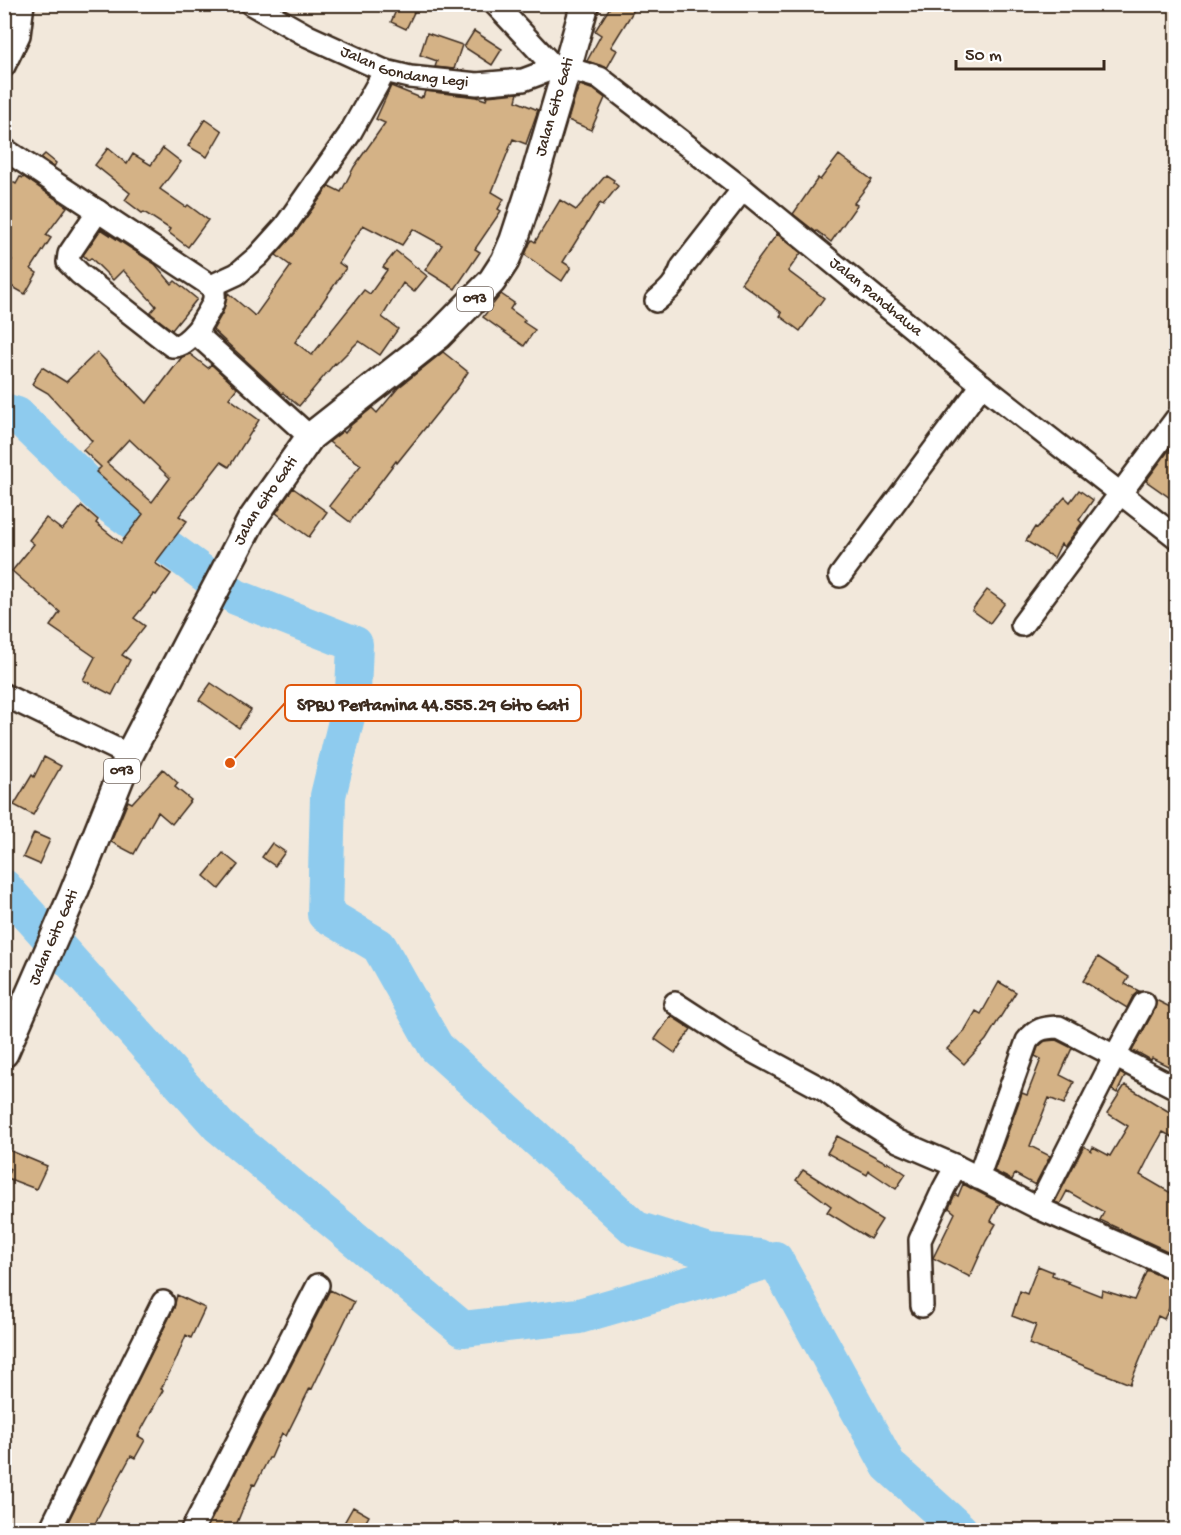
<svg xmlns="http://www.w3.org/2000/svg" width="1181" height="1535" font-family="'Gochi Hand',sans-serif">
<rect width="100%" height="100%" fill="#f2e8db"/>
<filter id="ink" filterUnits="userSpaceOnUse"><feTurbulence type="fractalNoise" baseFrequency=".0167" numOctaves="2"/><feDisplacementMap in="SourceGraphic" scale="12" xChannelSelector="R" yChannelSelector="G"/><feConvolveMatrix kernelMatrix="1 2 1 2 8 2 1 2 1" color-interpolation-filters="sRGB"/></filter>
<g filter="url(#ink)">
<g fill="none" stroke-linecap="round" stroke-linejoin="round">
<path stroke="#8ecbee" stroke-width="36" d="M4,411L17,415L112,507L236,597L355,644L353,692L328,796L325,914L379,946L436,1047L636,1229L709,1252L759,1257
M4,887L219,1126L463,1329L579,1316L775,1259L889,1466L960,1530"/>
</g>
<path fill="#d4b286" stroke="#3b2a1e" stroke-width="1.5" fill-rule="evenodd" d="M399,4H418L406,29L391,22Z
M612,4H625L634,10L611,47L617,50L607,68L587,61L601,35L595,31Z
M474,31L502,49L492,65L464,47Z
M427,33L462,45L454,69L435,67L437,61L420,55Z
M580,85L594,90L605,98L591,130L568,120L575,96Z
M391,86L421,98L422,96L423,97L425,91L477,97L486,100L487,96L518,93L516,101L538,110L526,144L513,139L492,192L504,199L498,209L501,211L475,249L480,252L455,289L425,270L442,245L413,229L402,245L363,225L339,263L346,268L295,342L312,355L364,290L370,294L387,270L383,267L396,251L427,276L414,292L403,283L382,317L398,329L380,355L359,341L336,364L335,363L299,406L283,393L282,394L213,330L223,312L228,293L255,316L291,266L276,255L295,233L329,186L341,192L354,167L385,123L376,119Z
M205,119L222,131L207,157L188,146Z
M108,148L127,164L133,154L151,165L163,148L181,162L160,189L186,207L188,205L208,220L188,247L168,232L170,229L144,212L142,213L125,200L130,193L95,165Z
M45,154L56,163L54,167L41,158Z
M839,155L872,180L854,203L857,205L831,242L817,231L816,232L793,214L818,178L820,180Z
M606,175L614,180L613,182L618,186L603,205L600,203L563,262L571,267L562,281L525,255L530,243L532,240L535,242L560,200L576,210Z
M4,177L16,184L20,177L23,178L24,177L67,207L46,235L51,238L31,269L37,273L25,294L4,282V272L12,260L4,255Z
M101,229L155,264L172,284L175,281L197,299L172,330L150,313L156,306L123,270L113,280L91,258L88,260L83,255Z
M777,234L801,253L788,271L824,298L800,331L780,316L782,313L741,283Z
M501,294L514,303L510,309L525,320L523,322L535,330L524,346L483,317Z
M97,352L147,403L182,357L190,354L208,368L211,364L237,388L229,398L259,420L229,467L221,462L179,516L187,521L155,563L171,574L156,595L154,594L134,618L145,626L122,655L130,660L112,695L83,680L95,657L50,626L60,612L12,571L34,544L29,540L46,518L62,530L82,506L98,520L96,523L121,543L143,514L96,472L101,467L83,450L92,441L48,393L32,384L42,367L66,382ZM129,439L170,478L152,502L107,463Z
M443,352L468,372L458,387L397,463L396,461L350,522L329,506L361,465L329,442L343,431L345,433L351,425L372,408L377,413L398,388Z
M1172,446L1176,450V502L1146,481Z
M293,488L327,512L309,537L276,513Z
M1079,490L1093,500L1079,520L1082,523L1064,547L1061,544L1054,558L1026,541L1035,527L1037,528L1065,497L1070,502Z
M987,590L1005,603L990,623L972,610Z
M211,683L251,710L239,728L199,700Z
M44,757L61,766L33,815L14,805L32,775L34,777Z
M163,769L178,783L175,787L191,800L172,824L158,812L134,854L111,842L128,801L132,803Z
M34,833L50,840L39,864L23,857Z
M272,843L285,852L275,866L262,857Z
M223,853L238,865L219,889L204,876Z
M1098,957L1129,977L1125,984L1139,991L1133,996L1127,1008L1083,981Z
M999,982L1016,992L986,1040L964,1064L947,1049L965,1030L976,1011L981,1014Z
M1156,1000L1176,1010V1070L1152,1058L1151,1060L1137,1052V1053L1132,1051L1155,1009Z
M671,1016L691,1029L675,1053L655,1039Z
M1056,1040L1072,1048L1060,1075L1074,1082L1064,1104L1049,1098L1030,1146L1050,1156L1035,1185L1015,1174L1012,1180L994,1171L1022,1093L1027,1095L1041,1059L1035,1056L1038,1047L1045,1041Z
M1120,1073L1125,1076L1117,1093L1112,1090Z
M1125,1085L1176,1116V1139L1163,1132L1151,1153L1140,1175L1176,1196V1255L1100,1220L1104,1212L1067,1191L1060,1204L1055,1202L1084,1146L1091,1151L1093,1147L1110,1156L1128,1126L1107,1113Z
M837,1136L887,1163L888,1162L906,1174L896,1189L869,1171L867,1175L827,1153Z
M4,1148L47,1166L36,1189L7,1178L10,1169L4,1166Z
M803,1170L882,1220L870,1239L827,1212L831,1206L796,1180Z
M963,1184L1000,1203L991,1221L996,1224L986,1241L970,1277L933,1258L955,1213L949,1208L955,1194L958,1196Z
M1038,1266L1053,1272L1052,1275L1069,1282L1068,1283L1101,1296L1102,1290L1134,1300L1147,1270L1171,1281L1176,1282V1294L1164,1319L1158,1316L1130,1384L1029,1344L1036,1325L1012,1316L1020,1291L1027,1294Z
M330,1290L354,1302L312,1389L310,1388L286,1436L282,1433L271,1458H269L255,1485L253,1484L234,1530H206Z
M177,1295L205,1308L191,1338L186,1335L176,1360L161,1389L163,1390L138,1436L145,1440L135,1458L131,1456L103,1507L92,1530H64L174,1308Z
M353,1507L369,1516L361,1530H340Z"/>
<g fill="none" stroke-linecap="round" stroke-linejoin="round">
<g stroke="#3b2a1e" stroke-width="26">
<g id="minor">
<path id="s1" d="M251,4L308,36L385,71L410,77L477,84L523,80L555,68H567L600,78L743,189L982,385L1176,537"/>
<path d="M495,4L555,68"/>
<path d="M4,66L19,35L23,4"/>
<path d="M4,149L211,286C221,301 205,314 199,328V333L202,339L310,437"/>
<path d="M98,211L69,254L68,262L80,274L172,346C184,347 192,335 199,328"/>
<path d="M211,286L237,274L258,256L285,226L349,135L385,71"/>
<path d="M656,301C668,291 677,283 682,267L743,189"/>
<path d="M840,576L982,385"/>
<path d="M1022,625L1176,419"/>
<path d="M4,695L129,755"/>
<path d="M675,1003L735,1042L824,1090L854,1113L898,1141L956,1166L1038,1208L1176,1269"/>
<path d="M978,1178L1027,1041C1037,1028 1043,1028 1059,1027L1176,1088"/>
<path d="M1038,1208L1115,1056L1144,1003"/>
<path d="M922,1306L920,1240L944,1188L956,1166"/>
<path d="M50,1530L163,1302"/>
<path d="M192,1530L318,1285"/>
</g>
</g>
<g stroke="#3b2a1e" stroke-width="32">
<g id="major">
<path id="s2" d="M4,1053L72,897L129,755L251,521L310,437L438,336L492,281L505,261L514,240L534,179L567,68L585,4"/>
</g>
</g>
<use href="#minor" stroke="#fff" stroke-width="21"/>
<use href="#major" stroke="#fff" stroke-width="27"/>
</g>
</g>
<g text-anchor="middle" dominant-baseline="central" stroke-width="6" stroke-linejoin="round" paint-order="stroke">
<g fill="#fff" stroke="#766a62" stroke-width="1.5">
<rect x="457" y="287" width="36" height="24" rx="4.5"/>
<rect x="104" y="759" width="36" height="24" rx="4.5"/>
</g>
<g font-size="15" font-weight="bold" fill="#3b2a1e">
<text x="475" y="299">093</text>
<text x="122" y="771">093</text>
</g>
<g font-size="16" fill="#3b2a1e" stroke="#fff">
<text stroke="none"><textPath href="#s1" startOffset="168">Jalan Gondang Legi</textPath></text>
<text stroke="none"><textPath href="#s2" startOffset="1116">Jalan Gito Gati</textPath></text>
<text stroke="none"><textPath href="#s1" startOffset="722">Jalan Pandhawa</textPath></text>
<text stroke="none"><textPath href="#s2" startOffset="612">Jalan Gito Gati</textPath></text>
<text stroke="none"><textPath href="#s2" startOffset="126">Jalan Gito Gati</textPath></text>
</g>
</g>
<path fill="none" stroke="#df570d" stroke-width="2" d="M230 763L285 703"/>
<circle fill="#df570d" stroke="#fff" stroke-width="2" cx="230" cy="763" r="6"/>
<rect fill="#fff" stroke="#df570d" stroke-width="2" x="285" y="685" width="296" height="36" rx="6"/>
<g font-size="18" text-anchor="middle" font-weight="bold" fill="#3b2a1e">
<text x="433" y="710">SPBU Pertamina 44.555.29 Gito Gati</text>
</g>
<rect width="1181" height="1535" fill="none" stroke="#fff" stroke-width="24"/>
<rect x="12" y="12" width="1157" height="1511" fill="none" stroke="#3b2a1e" stroke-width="2" filter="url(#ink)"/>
<path d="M956 60v9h148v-9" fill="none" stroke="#3b2a1e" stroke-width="3"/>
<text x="965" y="60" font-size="18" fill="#3b2a1e" stroke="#ffffff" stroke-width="4.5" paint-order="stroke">50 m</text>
</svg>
